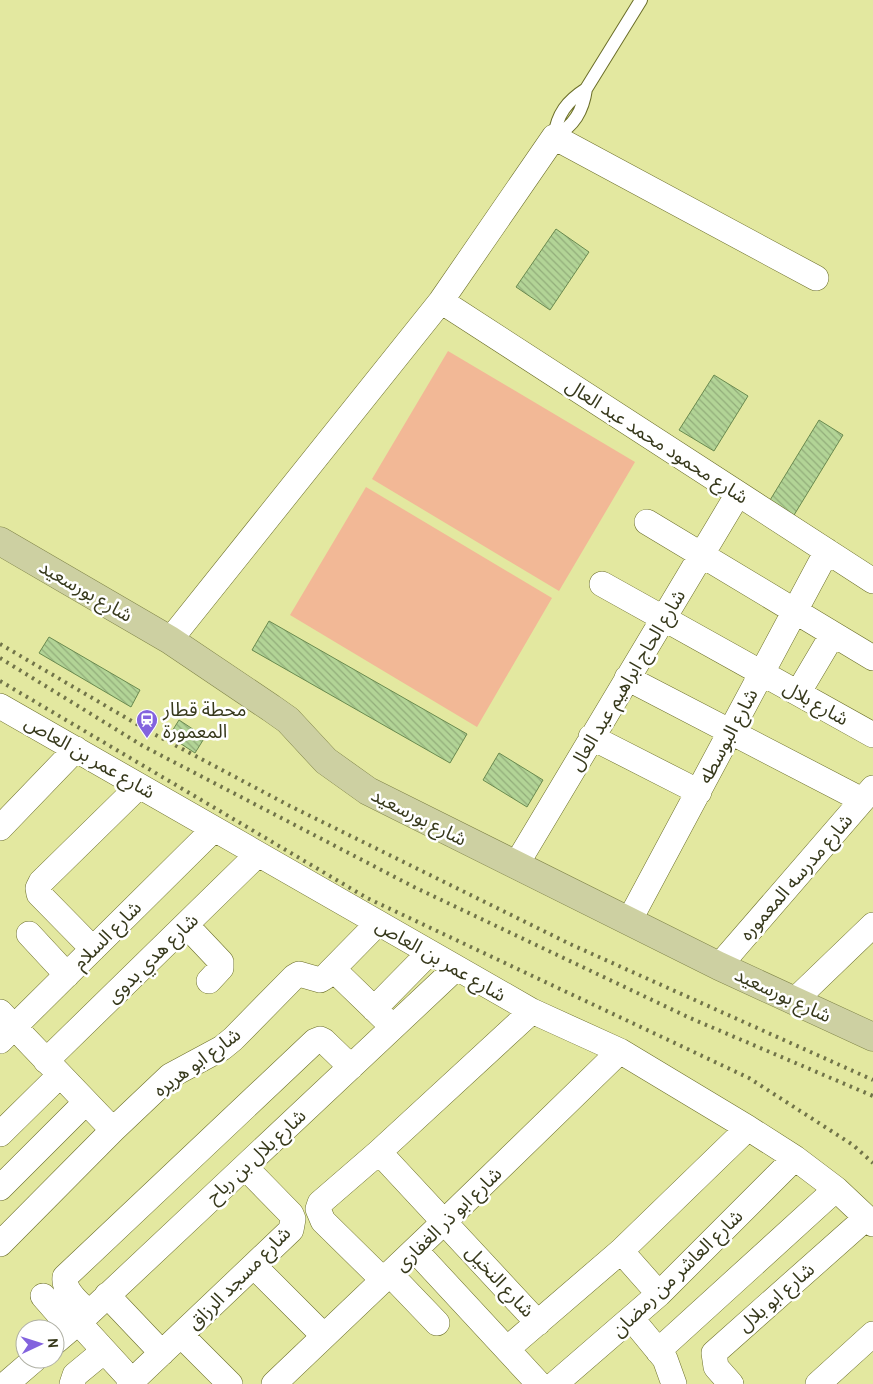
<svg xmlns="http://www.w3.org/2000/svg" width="873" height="1384" font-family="Cabin,'Noto Sans Arabic',sans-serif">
<defs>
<pattern id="building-back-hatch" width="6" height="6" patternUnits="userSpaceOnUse" patternTransform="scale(1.25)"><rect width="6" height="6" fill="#b2d496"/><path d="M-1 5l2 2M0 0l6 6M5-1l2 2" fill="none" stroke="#92ad7a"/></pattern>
</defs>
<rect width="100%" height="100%" fill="#e3e8a0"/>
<path fill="#f2b896" d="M448,351L635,462L559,591L372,479Z
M366,487L552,598L477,727L290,615Z"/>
<path fill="url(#building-back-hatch)" stroke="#6a8a4f" d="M556,229L589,252L550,310L516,287Z
M714,375L748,396L714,451L679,430Z
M819,420L843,435L791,520L767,505Z
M269,621L467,734L450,763L252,650Z
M49,637L140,690L131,707L39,653Z
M179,720L205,737L195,753L169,736Z
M499,753L543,780L527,807L483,780Z"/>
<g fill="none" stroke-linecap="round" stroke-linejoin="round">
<g stroke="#6b6e29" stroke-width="14">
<path id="lane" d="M554,137C574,126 583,111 586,89L641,0
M554,137C557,114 567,101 586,89"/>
</g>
<g stroke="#6b6e29" stroke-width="26">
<path id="street" d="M441,301L873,581
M647,522L873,658
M602,584L873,735
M170,640L441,301L554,137L816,278
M627,678L862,800
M798,693L833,634
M0,706L532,1011L620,1051L748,1128L795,1158L836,1189L873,1224
M591,737L699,792
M0,828L76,749
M516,865L738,494
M629,921L827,551
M186,925L221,962V968L209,981
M29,934L67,975
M93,949L39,894L38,888L41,882L139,786
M719,966L873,788
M333,969L393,1027
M794,1001L873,925
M374,1009L429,953
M0,1012L113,1130
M0,1041L214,829
M46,1061L258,854
M0,1134L60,1075
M379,1152L538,1323
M0,1188L86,1102
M0,1244L113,1130L170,1076L222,1048L233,1039L294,977L299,974L320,980L325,977L378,923
M415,1250L539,1384
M621,1251L659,1294
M254,1266L324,1336
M390,1274L437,1323
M383,1280L323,1221L318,1209L320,1203L379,1152L532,1011
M107,1295L162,1353
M43,1296L71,1328
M89,1313C80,1303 63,1292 65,1277L315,1041L320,1039L324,1041L351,1067
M632,1319L665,1359L674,1384
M78,1322L132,1381
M181,1335L230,1384
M55,1342L89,1313L456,968
M507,1349L621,1251L748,1128
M658,1351L836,1189
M6,1384L35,1359
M72,1384L75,1375L104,1351
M129,1384L291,1230L293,1219L291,1214L245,1167
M274,1384L444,1222L620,1051
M555,1384L659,1294L795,1158
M731,1384L716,1367L714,1353L866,1218
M818,1384L873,1334"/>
</g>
<g stroke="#82864b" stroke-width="29">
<path id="primary" d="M0,541L170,640L271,708L288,720L326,761L368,791L719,966L873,1037"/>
</g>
<use href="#lane" stroke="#fff" stroke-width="12"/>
<use href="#street" stroke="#fff" stroke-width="25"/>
<use href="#primary" stroke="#cdd0a2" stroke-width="28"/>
<path stroke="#717449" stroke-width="4" stroke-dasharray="2.5 5" stroke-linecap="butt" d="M0,644L152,733L290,806L570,944L873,1080
M0,658L143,746L414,887L690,1018L873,1096
M0,681L367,898L749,1078L853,1145L873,1163"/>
</g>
<defs>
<g id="station-pin" transform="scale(1.125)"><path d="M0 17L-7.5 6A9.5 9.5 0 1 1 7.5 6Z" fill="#8363de" stroke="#fff"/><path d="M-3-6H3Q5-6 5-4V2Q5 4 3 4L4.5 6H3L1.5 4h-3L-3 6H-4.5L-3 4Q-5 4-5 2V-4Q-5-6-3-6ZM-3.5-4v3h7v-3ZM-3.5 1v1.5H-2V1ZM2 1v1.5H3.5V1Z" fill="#fff"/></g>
</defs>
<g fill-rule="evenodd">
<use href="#station-pin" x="147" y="720"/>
</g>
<g text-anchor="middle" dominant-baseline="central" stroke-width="5" stroke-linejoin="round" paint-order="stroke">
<g font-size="19" fill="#37391c" stroke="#fff">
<text transform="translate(657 441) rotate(33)">شارع محمود محمد عبد العال</text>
<text transform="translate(86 591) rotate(30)">شارع بورسعيد</text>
<text transform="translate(627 680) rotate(-59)">شارع الحاج ابراهيم عبد العال</text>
<text transform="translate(816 703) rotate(29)">شارع بلال</text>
<text transform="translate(728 736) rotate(-62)">شارع البوسطه</text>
<text transform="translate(90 757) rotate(30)">شارع عمر بن العاص</text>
<text transform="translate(419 817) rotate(27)">شارع بورسعيد</text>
<text transform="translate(796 877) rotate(-49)">شارع مدرسه المعموره</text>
<text transform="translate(107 935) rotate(-45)">شارع السلام</text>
<text transform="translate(152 958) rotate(-44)">شارع هدي بدوى</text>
<text transform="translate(441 960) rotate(30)">شارع عمر بن العاص</text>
<text transform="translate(783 995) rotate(25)">شارع بورسعيد</text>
<text transform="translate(197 1062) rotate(-36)">شارع ابو هريره</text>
<text transform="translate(256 1156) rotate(-43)">شارع بلال بن رباح</text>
<text transform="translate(448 1219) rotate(-44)">شارع ابو ذر الغفارى</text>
<text transform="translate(677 1273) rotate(-44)">شارع العاشر من رمضان</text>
<text transform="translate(239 1278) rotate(-45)">شارع مسجد الرزاق</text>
<text transform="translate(500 1281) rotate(47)">شارع النخيل</text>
<text transform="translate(776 1297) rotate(-41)">شارع ابو بلال</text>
</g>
<g font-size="19" fill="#37391c" stroke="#fff" text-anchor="start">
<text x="163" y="709">محطة قطار<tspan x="163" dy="22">المعمورة</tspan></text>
</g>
</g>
<g transform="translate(40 1344) rotate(86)"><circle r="24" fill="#ffffff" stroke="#afb0a4"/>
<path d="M0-4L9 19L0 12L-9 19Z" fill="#8363de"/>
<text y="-8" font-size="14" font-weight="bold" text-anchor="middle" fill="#37391c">N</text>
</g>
</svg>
